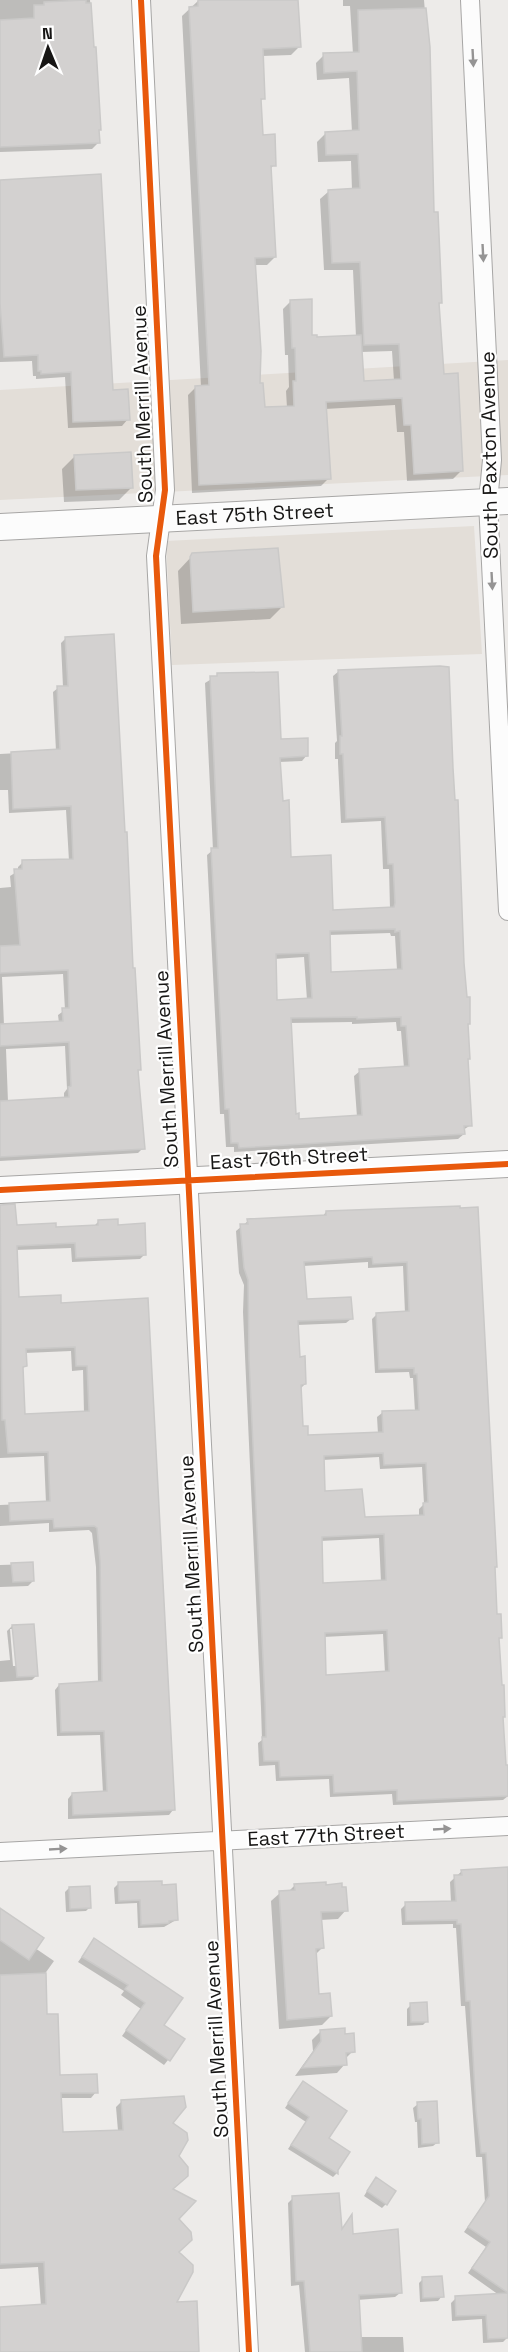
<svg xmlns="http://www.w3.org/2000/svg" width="508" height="2352" font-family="'Space Grotesk',sans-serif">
<rect width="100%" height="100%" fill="#edebe9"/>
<path fill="#e3ded8" d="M508,360V475L0,500V390Z
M474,526L482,654L172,665L166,541Z"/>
<path fill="#0003" fill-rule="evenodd" d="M0,0H90L98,94V143L92,149L0,152Z
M199,0H298L299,47L291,55L262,56L264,98L259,102L261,136L274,165L269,170L275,257L267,265H254L259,384L263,409L287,408L286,391L289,387L288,355H285L283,309L291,301L311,337L316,339L356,337L353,270H324L320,199L328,192L352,190L351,161L318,162L317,142L325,134L352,132L349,78L317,80L316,63L324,55L353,54L350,6H343V0H424L428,47L433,214L441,302L438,306L442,375L461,471L453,479L407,481L404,432H397L395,405L325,409L329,478L321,486L192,493L188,395L195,388L201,387L182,16ZM392,351L394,381L362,382L361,352Z
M0,181L128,419L122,426L68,428L65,377L36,379V376H33L32,361L0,362Z
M75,456L132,487L119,500L64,502L62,469Z
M193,555L283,606L270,619L181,624L178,571Z
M66,638L132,970L143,1148L138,1153L0,1161V888L11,887L10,876L18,871V867L23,862L69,861L66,810L9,813L8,790H0V754L56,751L53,692L58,688L63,687L61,643ZM63,974L65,1010L58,1015L59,1023L4,1025L2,977ZM65,1046L67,1089L64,1093V1099L8,1102L6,1049Z
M339,671L466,1025L471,1125L463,1130L464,1134L458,1139L234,1152V1147H226L224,1114H220L207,855L213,850L205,683L218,675L280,741L307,755L302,761L279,762L282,802L290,859L332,912L390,909L389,869H383L381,821L341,823L338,763V759H335V743L337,741L333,676ZM390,933L391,936H395L397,970L330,974L328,935ZM304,957L307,1000L276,1001L274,959ZM352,1022V1024L396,1022L397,1031H401L404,1068L360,1071L354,1076L357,1117L298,1120L294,1115L290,1023Z
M477,1209L496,1566L494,1568L496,1615L501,1637L498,1640L508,1796L503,1800L393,1805L392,1794L330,1797L329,1779L276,1781L275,1765L259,1766L258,1743L262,1740L261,1708L243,1312L244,1285L239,1273L236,1231L248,1221L322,1217L326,1212ZM368,1262V1268L403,1266L405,1313L377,1314L372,1319L375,1373L409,1372L410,1378H413L415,1412L382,1413L377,1417L378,1434L307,1436L302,1428L300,1389L305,1384L299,1358L297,1325L346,1323L351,1319L305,1301L303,1266ZM379,1457L380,1469L422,1467L424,1504L419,1509V1516L363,1518L324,1492L322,1460ZM379,1538L381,1582L322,1585L320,1541ZM383,1634L385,1673L324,1677L323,1637Z
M98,1222L116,1226L145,1254L140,1259L72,1262L71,1248L15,1250L18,1299L60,1305L146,1300L173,1810L169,1815L68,1819V1799L72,1794L103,1793L100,1735L57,1736L55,1690L59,1685L98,1683L96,1567L92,1533L89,1530L49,1532V1523L0,1526V1505L46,1503L44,1456L0,1458V1226L16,1225L55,1229L93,1227ZM71,1351L72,1371L83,1370L84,1413L24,1416L21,1370L25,1366V1353Z
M32,1564L33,1581L28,1586L0,1587V1565Z
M12,1626L37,1675L32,1680L0,1682V1661L10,1660L7,1631ZM10,1629H13L16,1666H13Z
M508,1869V2337L503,2342L483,2343L482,2319L452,2321L451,2303L456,2298L499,2295L468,2273L486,2247L464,2232L485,2202L482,2157H476L465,2006H461L456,1928H453V1924L402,1925L401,1909L406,1904L451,1902L450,1882L462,1871Z
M118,1884L176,1920L164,1927L138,1928L137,1903L115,1904L114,1888Z
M295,1885L346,1910L338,1919L320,1920L323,1947L315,1955L318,1996L331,2016L322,2025L279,2029L271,1901L280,1893L288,1892Z
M69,1888L90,1907L86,1911L66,1912L65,1892Z
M0,1910L35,1948L54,1961L44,1975L45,2015L58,2076L96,2092L91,2098H60L62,2133L118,2131L116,2107L122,2101L170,2124L177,2156L171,2189L177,2219L174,2304L198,2352H0V2309L41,2306L38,2267L0,2269Z
M94,1940L181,1998L162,2025L168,2060L164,2065L122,2036L141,2009L121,1995L124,1991L78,1962Z
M411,2005L427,2021L423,2025L407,2026V2009Z
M321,2031L344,2035L353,2051L345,2059V2064L337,2073L295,2076L313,2051L312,2040Z
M299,2087L327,2139L336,2170V2174L333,2177L288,2149L306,2122L285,2108Z
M418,2104L438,2142L433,2146L418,2148L417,2122H415L413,2108Z
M372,2183L386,2204L382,2208L364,2196Z
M293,2198L340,2231L351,2217L352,2235L400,2293L395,2297L357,2300L359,2337H403L404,2352H305L299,2285L291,2286L288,2203Z
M423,2279L442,2296L438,2301L420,2302L419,2283Z"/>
<path fill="#d3d1d0" stroke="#cac9c8" stroke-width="1.5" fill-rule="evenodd" d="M86,0V3H91L94,47H96L101,130H99L100,143L0,147V20L34,18V5H44V2Z
M198,0H298L301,47L263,49L265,99H261L263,135L275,134L276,166H271L276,257L255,258L261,351L260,383H263L265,407L294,406L293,381H296L295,348H292L290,300L312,299V335H317V337L361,335L364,381L401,379L399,344L364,345L360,262L332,263L328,190L360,188L358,154L326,155L325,132L359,130L357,71L324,73L323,53L359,52L358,10L426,8L430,47L434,212H438L442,303H439L444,374L458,373L463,471L414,474L411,425H404L402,398L326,402L331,479L199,485L195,386L209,385L189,7L198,6Z
M101,174L113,390L128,389L130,420L73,422L71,372L41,374V371H38V355L4,357L0,304V180Z
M131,452L133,488L76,490L74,455Z
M278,548L284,607L193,612L190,557L192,553Z
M114,634L125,832H127L133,968H135L141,1070H138L145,1149L0,1157V1101L69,1097L68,1087L71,1086L69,1042L0,1046V1024L63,1021L62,1008H69L68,970L0,973V946L20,945L14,869H22V860L73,859L71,806L13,809L11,752L60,749L57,686H68L65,637Z
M440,666L449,667L453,768L455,800H458L464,963L467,997H470V1024H468L470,1059H468L472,1126H464L465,1134L239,1148L238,1143H231L229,1109H225L211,848H218L210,676H217V673L278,672L281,739L308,738V756L280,758L283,801L289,800L291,857L331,855L333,910L394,907L395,903L393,864H388L385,817L346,819L343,757V754H340V736H342L338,670ZM395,929V932L400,931L402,969L331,972L330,931ZM309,953L312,998L277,1000L276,954ZM357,1017V1019L401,1017V1026H406L409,1066L359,1069L362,1115L299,1119V1113L296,1114L291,1018Z
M15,1204L17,1225L56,1223V1227L98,1225V1220L118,1219V1225L145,1223L146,1255L76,1258L75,1243L17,1246L19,1297L61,1295V1303L148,1298L175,1810L73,1815L72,1793L107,1791L104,1731L61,1732L59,1684L102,1681L100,1561L97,1528L94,1526L54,1528L53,1519L10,1521L9,1503L50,1501L48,1452L8,1453L5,1420H2L0,1205ZM75,1347L76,1366H87L89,1411L25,1414L23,1367L27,1366L26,1349Z
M460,1206V1208L478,1207L497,1567H495L497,1614H501L502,1638H499L502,1685H504L505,1717H503L506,1765H508V1796L397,1801V1790L334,1793L333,1775L280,1777L279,1761H264L262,1737H266L265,1702L249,1359L248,1280L244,1268L240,1224H248L247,1219L326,1215V1211ZM372,1257L373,1264L407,1262L409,1311L376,1313L379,1369L414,1368V1374H417L419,1410L382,1411L383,1432L308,1435V1426H303L301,1385L306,1384L305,1356L300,1357L298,1321L353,1319L351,1297L307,1299L304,1262ZM383,1453L384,1465L426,1463L428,1502L423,1503L424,1515L365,1517L362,1489L325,1491L324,1456ZM384,1534L386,1580L323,1583L322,1537ZM387,1630L389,1671L326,1675L325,1633Z
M33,1562L34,1581L13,1582L11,1563Z
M34,1624L38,1676L17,1677L12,1625Z
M508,1867V2338L488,2339L486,2315L456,2316L455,2296L508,2293L472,2268L490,2242L468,2227L489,2196L486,2153H481L476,2110L470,2001H466L461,1924H457V1920L406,1921L405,1902L456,1901L454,1875H462L461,1870Z
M162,1881V1885L176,1884L178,1920L169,1921V1923L141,1925L140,1900L119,1901L118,1882Z
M326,1882V1885L342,1883V1887H346L348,1911L321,1912L324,1948L316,1949L319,1994L330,1993L332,2016L287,2020L279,1891L295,1890L294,1884Z
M90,1886L91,1908L70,1909L69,1887Z
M0,1908L44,1938L29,1960L0,1940Z
M94,1938L183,1998L164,2025L185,2039L170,2061L126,2030L145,2003L125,1989L128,1985L82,1957Z
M46,1973L47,2014H58L60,2075L97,2074L98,2093H61L63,2132L123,2130L121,2100L184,2096L186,2107L173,2123L187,2133L188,2140L179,2156L188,2167V2176L173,2189L196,2201L179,2219L191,2232L192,2240L179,2252L193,2265V2272L177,2302L197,2301L199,2352H0V2307L46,2304L44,2262L0,2264V1975Z
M427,2002L428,2022H411L410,2003Z
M345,2028V2034L354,2033L355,2052L346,2053L347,2065L302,2068L321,2041L320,2030Z
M303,2081L347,2111L329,2138L350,2152L338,2170V2174L291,2145L309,2117L288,2103Z
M437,2101L439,2143L422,2144L421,2119H418L417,2102Z
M376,2177L396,2191L387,2205L367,2191Z
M339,2193L342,2229L352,2214L353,2234L398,2229L402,2293L359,2295L362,2352H310L304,2281H296L292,2196Z
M442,2276L444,2297L423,2298L422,2277Z"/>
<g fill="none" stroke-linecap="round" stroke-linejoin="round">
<g stroke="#a7a6a5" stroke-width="20">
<path id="street" d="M141,0L165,490L156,556L249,2352
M470,0L492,460L488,502L508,911
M0,1852L508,1826"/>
</g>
<g stroke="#a7a6a5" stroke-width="28">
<g id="secondary">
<path id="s1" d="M0,527L508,501"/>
<path d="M0,1190L508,1164"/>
</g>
</g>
<use href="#street" stroke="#fcfcfc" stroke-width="18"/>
<use href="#secondary" stroke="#fcfcfc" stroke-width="26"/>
<g stroke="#fff" stroke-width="10">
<path id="cycleway" d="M141,0L165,490L156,556L249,2352
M0,1190L508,1164"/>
</g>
<use href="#cycleway" stroke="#e8590c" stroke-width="6"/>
</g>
<defs><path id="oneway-solid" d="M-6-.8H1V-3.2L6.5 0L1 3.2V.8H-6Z" transform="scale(1.5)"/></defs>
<g fill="#959494">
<use href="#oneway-solid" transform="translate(473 58) rotate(87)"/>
<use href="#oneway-solid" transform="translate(483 253) rotate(87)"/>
<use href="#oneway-solid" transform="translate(492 581) rotate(87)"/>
<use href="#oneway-solid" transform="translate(442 1829) rotate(-3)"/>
<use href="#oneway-solid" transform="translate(58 1849) rotate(-3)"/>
</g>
<g text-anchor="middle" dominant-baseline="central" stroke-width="4.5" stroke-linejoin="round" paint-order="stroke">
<g font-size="20" fill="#171615" stroke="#fff">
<text transform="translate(142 404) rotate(-92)">South Merrill Avenue</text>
<text transform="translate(489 455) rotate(-91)">South Paxton Avenue</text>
<text stroke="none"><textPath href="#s1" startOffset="255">East 75th Street</textPath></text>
<text transform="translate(166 1069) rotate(-93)">South Merrill Avenue</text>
<text transform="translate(289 1158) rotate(-3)">East 76th Street</text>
<text transform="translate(191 1554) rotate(-93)">South Merrill Avenue</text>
<text transform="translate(326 1835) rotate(-3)">East 77th Street</text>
<text transform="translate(216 2039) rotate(-93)">South Merrill Avenue</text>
</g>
</g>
<g transform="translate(48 48) rotate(358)" stroke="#ffffff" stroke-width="4.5" paint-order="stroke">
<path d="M0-4.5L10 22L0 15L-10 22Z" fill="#171615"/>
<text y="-9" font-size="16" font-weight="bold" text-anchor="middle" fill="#171615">N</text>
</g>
</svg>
